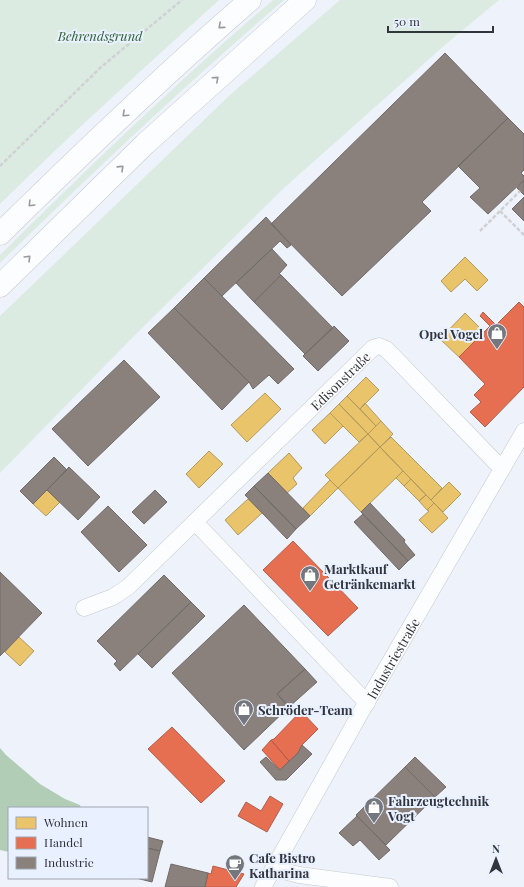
<svg xmlns="http://www.w3.org/2000/svg" width="524" height="887" font-family="'Playfair Display',serif">
<rect width="100%" height="100%" fill="#eef2fa"/>
<path fill="#dbebe1" d="M0,0H219C145,67 71,134 0,204Z
M273,0H284C186,84 92,173 0,263V255C89,167 178,81 273,0Z
M340,0H499L446,44L284,188L130,340L0,473V316L230,95Z"/>
<path fill="#b1cdb6" d="M0,748L6,755L40,784L65,799L80,805L81,808H9V852L0,850Z"/>
<path fill="#e9c46a" stroke="#b2995c" d="M465,257L488,280L477,291L465,279L451,292L441,281Z
M465,313L484,332L459,357L440,339Z
M366,377L379,390L360,409L347,396Z
M265,393L281,409L247,442L231,425Z
M347,396L376,426L368,434L339,404Z
M365,403L381,421L376,426L360,409Z
M339,404L368,434L359,442L330,413Z
M330,413L343,426L325,444L312,430Z
M381,421L393,434L380,447L368,434Z
M368,434L380,447L338,488L325,475Z
M391,437L442,488L431,500L380,447Z
M380,447L403,471L361,512L338,488Z
M209,451L223,464L199,488L186,474Z
M289,453L302,468L293,478L297,484L287,493L268,473Z
M403,471L411,479L404,486L396,478Z
M411,479L426,495L419,501L404,486Z
M330,480L338,488L310,516L303,508Z
M449,482L461,494L443,512L431,500Z
M47,490L60,502L46,516L33,504Z
M426,495L434,503L427,510L419,501Z
M248,499L262,513L238,535L225,520Z
M434,503L448,518L432,533L419,520L429,511L427,510Z
M19,637L34,651L20,666L5,652Z"/>
<path fill="#e76f51" stroke="#b15e4b" d="M519,302L524,307V387L485,427L470,412L481,402L474,395L485,384L459,357L490,326L480,316L483,312L496,325Z
M293,541L358,608L328,636L263,570Z
M301,711L318,729L302,745L298,753L289,761L271,740L274,739Z
M172,727L225,781L201,803L148,749Z
M271,740L289,761L280,770L262,750Z
M270,796L283,804L267,832L238,816L246,802L261,811Z
M213,866L244,874L236,887H205L208,873L211,874Z"/>
<path fill="#8a817c" stroke="#706a69" d="M445,53L508,118L422,202L431,211L342,296L271,224Z
M508,118L524,134V170L521,173L524,176V180L488,214L470,197L480,188L458,166Z
M524,180V195L517,188Z
M524,197V221L512,209Z
M266,217L291,245L287,248L280,241L222,296L204,278Z
M272,249L287,265L279,274L281,275L254,302L236,283Z
M281,275L333,328L305,354L254,302Z
M204,278L294,369L278,384L269,375L253,389L249,382L174,308Z
M174,308L249,382L222,410L148,333Z
M334,326L349,341L318,371L303,356Z
M124,360L160,397L88,466L52,429Z
M54,457L67,470L33,504L20,491Z
M69,467L100,497L78,520L47,490Z
M268,473L310,516L296,529L254,486Z
M254,486L296,529L287,539L245,495Z
M155,490L167,502L144,524L132,512Z
M370,503L405,540L404,542L415,555L408,561L361,512Z
M108,506L147,545L119,572L81,532Z
M363,514L408,561L399,570L354,522Z
M0,572L42,613L0,656Z
M164,575L191,602L120,671L114,664L117,661L97,641Z
M191,602L205,616L152,668L138,654Z
M244,605L305,669L277,694L289,707L244,750L172,673Z
M305,669L317,682L289,707L277,694Z
M302,745L312,754L286,780H276L260,762L266,757L280,770L298,753Z
M415,757L446,787L435,797L405,767Z
M405,767L435,797L386,845L356,815Z
M357,816L390,850L379,860L360,840L353,846L339,833Z
M147,837L163,841L160,851L147,848Z
M147,848L160,851L152,882L136,878H147Z
M171,864L208,873L205,887H165Z"/>
<g fill="none" stroke-linecap="round" stroke-linejoin="round">
<g stroke="#c5c9d0" stroke-width="17">
<g id="minor">
<path d="M195,522L367,703"/>
<path id="s1" d="M84,608L113,597L128,587L373,348L379,346L386,349L394,357L502,469"/>
<path d="M275,867L287,872L299,875L390,887"/>
<path id="s2" d="M263,887L361,712L524,431"/>
</g>
</g>
<g stroke="#c5c9d0" stroke-width="23">
<path id="motorway" d="M0,234C81,154 164,75 250,0
M0,286L145,144L305,0"/>
</g>
<path stroke="#cfd1d5" stroke-width="2.5" stroke-dasharray="4 2" stroke-linecap="butt" d="M0,166L100,68L182,0
M500,211L524,235
M480,231L520,191"/>
<use href="#minor" stroke="#fcfdfe" stroke-width="16"/>
<use href="#motorway" stroke="#fcfdfe" stroke-width="22"/>
</g>
<defs><path id="oneway-chevron" d="M-2-3.5L2.5 0L-2 3.5" fill="none" stroke-width="1.6" stroke-linecap="round" stroke-linejoin="round"/></defs>
<g stroke="#97999d">
<use href="#oneway-chevron" transform="translate(221 26) rotate(139)"/>
<use href="#oneway-chevron" transform="translate(216 79) rotate(-42)"/>
<use href="#oneway-chevron" transform="translate(125 114) rotate(137)"/>
<use href="#oneway-chevron" transform="translate(121 168) rotate(-44)"/>
<use href="#oneway-chevron" transform="translate(31 204) rotate(135)"/>
<use href="#oneway-chevron" transform="translate(28 258) rotate(-45)"/>
</g>
<defs>
<g id="shop-pin" transform="scale(1)"><path d="M0 17L-7.5 6A9.5 9.5 0 1 1 7.5 6Z" fill="#74777e" stroke="#e9f0ff"/><path d="M-5-2.5h2.3a2.7 3.5 0 0 1 5.4 0H5L5.5 6h-11ZM-1.5-2.5h3a1.5 2.3 0 0 0-3 0Z" fill="#fff"/></g>
<g id="cafe-pin" transform="scale(1)"><path d="M0 17L-7.5 6A9.5 9.5 0 1 1 7.5 6Z" fill="#74777e" stroke="#e9f0ff"/><path d="M-5.5-4.5H6V0H3Q3 3.5 0 3.5H-2.5Q-5.5 3.5-5.5 0ZM3-3.2v2h1.7v-2ZM-6 4.5H4V6H-6Z" fill="#fff"/></g>
</defs>
<g fill-rule="evenodd">
<use href="#shop-pin" x="497" y="333"/>
<use href="#shop-pin" x="310" y="575"/>
<use href="#shop-pin" x="244" y="709"/>
<use href="#shop-pin" x="374" y="807"/>
<use href="#cafe-pin" x="235" y="864"/>
</g>
<g text-anchor="middle" dominant-baseline="central" stroke-width="4" stroke-linejoin="round" paint-order="stroke">
<g font-size="13" font-style="italic" fill="#2e6334" stroke="#e9f0ff">
<text x="100" y="35">Behrendsgrund</text>
</g>
<g font-size="13" font-weight="bold" fill="#32353c" stroke="#e9f0ff" text-anchor="start">
<text x="483" y="333" text-anchor="end">Opel Vogel</text>
<text x="324" y="568">Marktkauf<tspan x="324" dy="15">Getränkemarkt</tspan></text>
<text x="258" y="709">Schröder-Team</text>
<text x="388" y="800">Fahrzeugtechnik<tspan x="388" dy="15">Vogt</tspan></text>
<text x="249" y="857">Cafe Bistro<tspan x="249" dy="15">Katharina</tspan></text>
</g>
<g font-size="13" fill="#32353c" stroke="#e9f0ff">
<text stroke="none"><textPath href="#s1" startOffset="345">Edisonstraße</textPath></text>
<text stroke="none"><textPath href="#s2" startOffset="263">Industriestraße</textPath></text>
</g>
</g>
<rect x="8" y="807" width="140" height="72" fill="#e9f0ff" stroke="#a0a5b1"/>
<rect x="16" y="817" width="20" height="12" fill="#e9c46a" stroke="#a0a5b1"/>
<text x="44" y="827" font-size="12" fill="#32353c">Wohnen</text>
<rect x="16" y="837" width="20" height="12" fill="#e76f51" stroke="#a0a5b1"/>
<text x="44" y="847" font-size="12" fill="#32353c">Handel</text>
<rect x="16" y="857" width="20" height="12" fill="#8a817c" stroke="#a0a5b1"/>
<text x="44" y="867" font-size="12" fill="#32353c">Industrie</text>
<g transform="translate(496 859)" stroke="#e9f0ff" stroke-width="3" paint-order="stroke">
<path d="M0-3L7 15L0 10L-7 15Z" fill="#32353c"/>
<text y="-6" font-size="11" font-weight="bold" text-anchor="middle" fill="#32353c">N</text>
</g>
<path d="M388 26v6h105v-6" fill="none" stroke="#32353c" stroke-width="2"/>
<text x="394" y="26" font-size="12" fill="#32353c" stroke="#e9f0ff" stroke-width="3" paint-order="stroke">50 m</text>
</svg>
